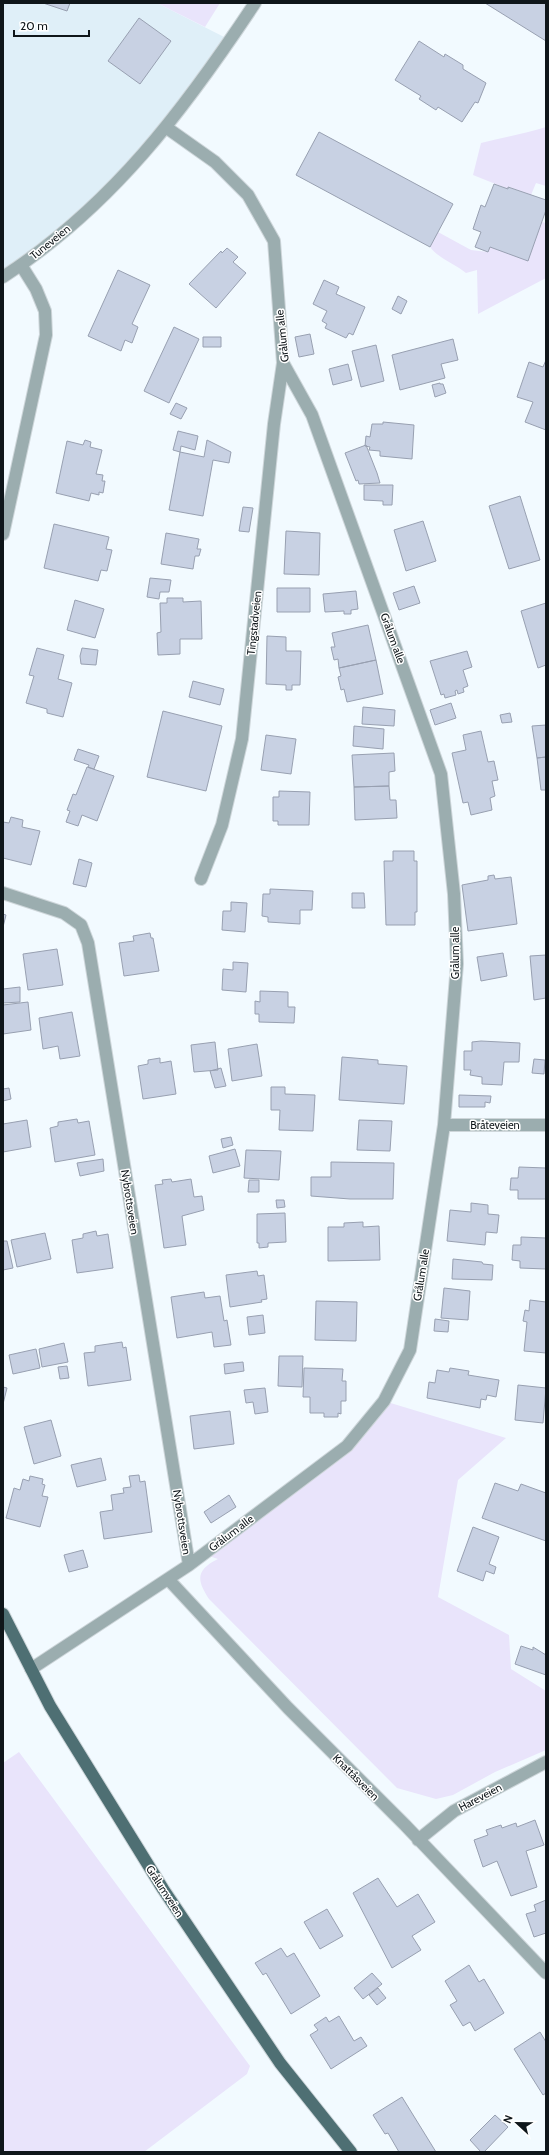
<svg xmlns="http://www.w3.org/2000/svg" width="549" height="2155" font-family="Cabin,sans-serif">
<rect width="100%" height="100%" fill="#f2faff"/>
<path fill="#dfeff8" d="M3,3H157L230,40L167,128L21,265L3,277Z"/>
<path fill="#e9e4fb" d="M157,3H220L205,27Z
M546,127V186L536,183L531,195L509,187L508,189L473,175L481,143C503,137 525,134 546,127Z
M542,222L546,223V278L478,314L477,270L466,273C455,264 438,258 430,247L438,232L471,250L488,252L490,247Z
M384,1401L506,1438L458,1480L438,1597L509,1635L511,1669L546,1691V1750L495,1772L453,1795L436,1799L397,1788L209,1599C197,1581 195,1570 218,1559L203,1554L347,1446Z
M19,1752L250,2066L247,2074L144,2152L3,2151V1763Z"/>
<path fill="#c8d1e3" stroke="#98a0b1" d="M43,3H70L67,11Z
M485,3H546V41Z
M139,18L171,41L140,84L108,61Z
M419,41L444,57L445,54L463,65V69L486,83L478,103L475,102L462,122L438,107L436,110L419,99L421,96L395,80Z
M319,132L453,204L430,247L296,175Z
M494,184L508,189V187L546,200V210L528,261L490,247L488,252L475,247L481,232L473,229L481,205L485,207Z
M227,248L238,257L233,262L246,273L216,308L189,284L221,251L222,253Z
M118,270L150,285L132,324L138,327L132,343L125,340L121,351L88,336Z
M324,280L339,287L336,294L365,307L353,335L349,333L346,338L325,328L327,324L322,321L327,311L313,304Z
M398,296L407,301L401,314L392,309Z
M174,327L199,339L169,403L144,391Z
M310,334L314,354L299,357L295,337Z
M203,337H221V347H203Z
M453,339L458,360L441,364L445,378L400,390L392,355Z
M376,345L384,381L361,387L352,351Z
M546,360V430L525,422L533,402L517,397L529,362L543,367Z
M348,364L352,380L333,385L329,369Z
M440,383V384H443L446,393L435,397L432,385Z
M176,403L187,408L181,419L170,414Z
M383,422L414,425L412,459L380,456V451L369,450L370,447L365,446L366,436L370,437L372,424H383Z
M178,431L198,436L195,450L181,446L180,452L173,450Z
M85,440L91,442L90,447L102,450L96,474L103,475L102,481H105L103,493L99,492V495L91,493L89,501L56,493L67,441L83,445Z
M207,440L231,452L229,463L213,460L203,516L169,510L180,452L204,457Z
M366,445L377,473L380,483L359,484L358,480L356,481L345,453Z
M364,485H393L392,505H383V501L364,500Z
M520,496L540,560L509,569L489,506Z
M243,507L253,508L249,532L239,531Z
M423,521L436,561L406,571L394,530Z
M54,524L109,537L106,549L112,550L107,571L101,570L98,581L44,568Z
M286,531L320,533L319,575L284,574Z
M166,533L199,539L197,549H201L199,556H195L193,569L161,564Z
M150,578L171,580L169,592H160L159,599L147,597Z
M414,586L420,603L399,610L393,593Z
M277,588H310V612H277Z
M356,591L358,609L351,610V614H344V611L325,612L323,594Z
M167,598H183V602L201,601L202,639H180V654L158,655L157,633L161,632L160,603H167Z
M75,600L104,609L95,638L67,630Z
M546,603V665L538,668L521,611Z
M368,625L376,660L339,668L338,659L334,660L331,647H335L332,633Z
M267,636L286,637V651H301L300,685H292V690H286V685L266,684Z
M37,648L64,655L58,679L72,683L63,717L47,713V709L26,703L34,676L29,675Z
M82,648L98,650L96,665L81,664L80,656Z
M467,651L472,667L463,670L468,686L463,688L464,692L458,694L457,690L455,691L456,695L445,698L444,694L441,695L430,661Z
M376,660L383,694L347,702L344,689L341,690L338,677L341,676L339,668Z
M193,681L224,689L220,705L189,697Z
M451,703L456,718L435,725L430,710Z
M363,707L395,710L394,726L362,724Z
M163,711L222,726L206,791L147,777Z
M510,713L512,722L502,723L500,715Z
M546,725V757L537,758L532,726Z
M354,726L384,729L383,749L353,746Z
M481,731L488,762L494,761L498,780L492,781L495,796L490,798L492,810L471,815L468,802L463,803L452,753L466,750L463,735Z
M266,735L296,739L291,774L261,770Z
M78,749L99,756L94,769L88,767L89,765L74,760Z
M394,753L395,771L389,772V786L354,787L352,755Z
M546,757V790H541L537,758Z
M87,767L114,776L97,821L82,815L78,826L66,822L70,811L67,810L73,794L76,795Z
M389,786L390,800H396L397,818L355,820L354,787Z
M279,791L310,792L309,825H278V821H273V797H279Z
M11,817L23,820L22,827L40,831L31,865L3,858V822L9,823Z
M393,851H414V861H417V912H415V925H386L384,861H393Z
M79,859L92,863L86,887L73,884Z
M494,875L495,879L511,877L517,924L468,931L462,885L488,880V876Z
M270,889L313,891L312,910H300V924L268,922V917L262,916L263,894H270Z
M352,893H364L365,908H352Z
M231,902L247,903L245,932L222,930L223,911H231Z
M3,914L6,915L3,927Z
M150,933L151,938H153L159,971L124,976L119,943L134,941L133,936Z
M57,949L63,985L28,990L23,954Z
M503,953L507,976L481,981L477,957Z
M546,955V998L534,1000L530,956Z
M233,962L248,963L246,992L222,990L223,969L233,970Z
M20,987V1002L3,1003V989Z
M260,991L288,992V1007H295L294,1023L259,1022V1014H255V1001L260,1002Z
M28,1002L31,1030L3,1034V1005Z
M72,1012L80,1056L60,1059L58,1046L43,1049L39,1018Z
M481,1041L520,1043L519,1062H504L502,1085L482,1084V1077L470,1075L471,1070H464V1051H472V1042Z
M215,1042L218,1070L194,1072L191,1045Z
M257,1044L262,1076L232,1081L228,1049Z
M342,1057L378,1060V1064L407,1066L404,1104L339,1100Z
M160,1058V1063L171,1061L176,1094L143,1099L138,1066L148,1064V1060Z
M534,1059L545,1060L544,1074L532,1073Z
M221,1068L226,1086L215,1088L210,1071Z
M271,1087H285V1094L315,1095L313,1131L279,1130L280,1110H271Z
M9,1088L11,1099L3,1101V1089Z
M459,1095L491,1096L490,1103L485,1102V1107H459Z
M77,1119L78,1123L89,1121L95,1155L55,1162L50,1128L58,1126V1122Z
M27,1120L31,1147L3,1152V1124Z
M359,1120L392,1121L390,1151L357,1150Z
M231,1137L233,1145L223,1148L221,1139Z
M235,1149L240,1166L213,1173L209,1156Z
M246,1150L281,1151L279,1180L244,1178Z
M103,1159L104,1171L80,1176L77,1163Z
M331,1162L394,1163L393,1199H350L311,1196V1177H331Z
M519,1167L546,1168V1199H518V1190H510L511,1178H518Z
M171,1179L172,1182L191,1179L194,1197L202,1196L204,1210L182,1216L186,1245L164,1248L155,1185L163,1184L162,1180Z
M249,1180H259V1192H248Z
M276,1200H284L285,1207L277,1208Z
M471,1203L488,1205V1214L499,1215L497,1233L486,1232L485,1245L447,1241L450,1210L471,1212Z
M285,1213L286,1242L268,1243V1247L259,1248V1243H257V1214Z
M363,1222V1227L379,1226L380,1260L328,1261V1227H344V1223Z
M96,1231L97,1236L108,1234L113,1268L77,1273L72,1240L83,1238V1234Z
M45,1233L51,1259L17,1267L11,1240Z
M521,1237L546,1238V1269L520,1268V1261L512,1260L513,1245H521Z
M3,1241H7L13,1268L3,1270Z
M453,1259L482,1262L483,1264L493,1265L492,1280L452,1279Z
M257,1271L258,1276L264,1275L267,1299L261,1300L262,1302L230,1307L226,1275Z
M444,1288L470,1291L468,1320L441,1318Z
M204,1292L205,1298L220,1296L224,1321L227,1320L231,1345L214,1347L212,1332L177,1338L171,1297Z
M530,1300L546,1302V1353L524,1351L527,1322L523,1321L525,1310L529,1311Z
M316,1301L357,1302L356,1341L315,1340Z
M263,1315L265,1333L249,1335L247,1317Z
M435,1319L449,1321L448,1332L434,1331Z
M122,1342L123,1348L126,1347L131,1380L88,1386L84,1353L95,1352V1346Z
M64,1343L68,1362L42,1367L39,1349Z
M36,1349L40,1368L13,1374L9,1355Z
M279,1356H303L302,1387L278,1386Z
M243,1362L244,1371L225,1374L224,1364Z
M67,1366L69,1378L60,1379L58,1367Z
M304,1368L343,1369L342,1381H346V1401H341V1414L338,1413V1417H324V1413H310V1397H303Z
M450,1368L469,1371L468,1375L499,1380L496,1397L487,1395L486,1400L481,1399L480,1408L427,1398L429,1382L435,1383L437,1370L449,1372Z
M518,1385L546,1388L543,1423L515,1420Z
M3,1387L7,1388L3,1404Z
M265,1388L268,1412L255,1414L253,1402L246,1403L244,1390Z
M230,1411L234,1444L194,1449L190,1416Z
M51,1420L61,1456L34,1464L24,1427Z
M101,1458L106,1480L77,1487L71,1465Z
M139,1475L140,1482L145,1481L152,1532L104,1539L100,1512L113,1510L111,1495L124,1493L123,1488L131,1487L129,1476Z
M30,1476L43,1479L42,1484L45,1485L42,1496L48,1497L40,1527L6,1518L14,1488L20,1490L23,1479L29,1481Z
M495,1483L518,1491L521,1484L546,1493V1541L482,1518Z
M229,1495L236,1507L211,1523L204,1512Z
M473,1527L499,1537L489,1564L496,1567L494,1574L486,1571L483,1581L457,1571Z
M83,1550L88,1567L69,1572L64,1555Z
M521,1646L533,1650V1647L546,1655V1675L515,1664Z
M535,1820L544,1845L526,1851L537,1887L511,1896L497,1861L483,1867L474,1840L488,1835L486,1830L501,1825L502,1828L516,1823L517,1827Z
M378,1878L397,1907L418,1894L435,1922L412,1936L421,1950L392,1968L353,1893Z
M546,1900V1933L534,1937L526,1914L536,1911L534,1905Z
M327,1909L343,1936L320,1949L304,1922Z
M281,1948L287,1957L294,1953L320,1996L291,2014L266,1973L263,1975L255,1963Z
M469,1965L479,1982L484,1979L504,2013L475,2031L470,2022L463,2026L450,2005L457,2001L445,1981Z
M372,1973L382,1984L363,1999L354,1988Z
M378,1988L386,1998L377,2005L369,1995Z
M339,2016L354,2041L361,2037L367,2046L331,2069L310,2035L318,2030L314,2025L326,2017L329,2022Z
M540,2032L546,2042V2093L543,2095L514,2049Z
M402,2097L436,2152H399L388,2133L385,2134L373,2115Z
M495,2115L508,2127L484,2152H481L470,2140Z"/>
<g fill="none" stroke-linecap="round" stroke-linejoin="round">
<g stroke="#ced6da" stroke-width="14">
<path id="street" d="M3,277C112,206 184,110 255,3
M3,534L46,335L45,311L36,289L21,265
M201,879L222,825L242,739L274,424L283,363
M3,893L64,913L81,925L88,943L189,1565
M444,1125H546
M168,1579L288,1708L405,1825L546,1973
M31,1669L189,1565L347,1446L384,1401L410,1350L444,1125L457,964L454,894L441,774L312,415L283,363L274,241L248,195L215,162L167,128
M418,1840L454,1811L546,1762"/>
</g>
<g stroke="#ced6da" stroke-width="14">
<path id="primary" d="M3,1614L50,1706L163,1889L280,2063L351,2152"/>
</g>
<use href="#street" stroke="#9badaf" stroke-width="12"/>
<use href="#primary" stroke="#4e6f73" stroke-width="12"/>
</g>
<g text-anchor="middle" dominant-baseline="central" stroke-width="3" stroke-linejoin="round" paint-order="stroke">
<g font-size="11" fill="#0f161a" stroke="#fff">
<text transform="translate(50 242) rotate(-39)">Tuneveien</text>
<text transform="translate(282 336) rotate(-96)">Grålum alle</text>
<text transform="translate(254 623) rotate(-84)">Tingstadveien</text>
<text transform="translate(393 638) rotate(70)">Grålum alle</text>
<text transform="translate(455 953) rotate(-90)">Grålum alle</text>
<text x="495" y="1125">Bråteveien</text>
<text transform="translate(130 1202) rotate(81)">Nybrottsveien</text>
<text transform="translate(421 1275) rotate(-81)">Grålum alle</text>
<text transform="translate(182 1522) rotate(81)">Nybrottsveien</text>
<text transform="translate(231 1533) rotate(-37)">Grålum alle</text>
<text transform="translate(356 1777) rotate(45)">Knattåsveien</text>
<text transform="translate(480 1797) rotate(-28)">Hareveien</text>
<text transform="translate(165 1891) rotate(57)">Grålumveien</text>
</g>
</g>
<rect width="549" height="2155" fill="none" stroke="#0f161a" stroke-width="8"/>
<g transform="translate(517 2123) rotate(292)" stroke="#ffffff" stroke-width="3" paint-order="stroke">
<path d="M0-3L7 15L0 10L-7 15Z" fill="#0f161a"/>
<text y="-6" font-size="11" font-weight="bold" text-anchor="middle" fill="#0f161a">N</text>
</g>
<path d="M14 30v6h75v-6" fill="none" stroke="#0f161a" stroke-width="2"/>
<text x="20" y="30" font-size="12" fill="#0f161a" stroke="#ffffff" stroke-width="3" paint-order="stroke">20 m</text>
</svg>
